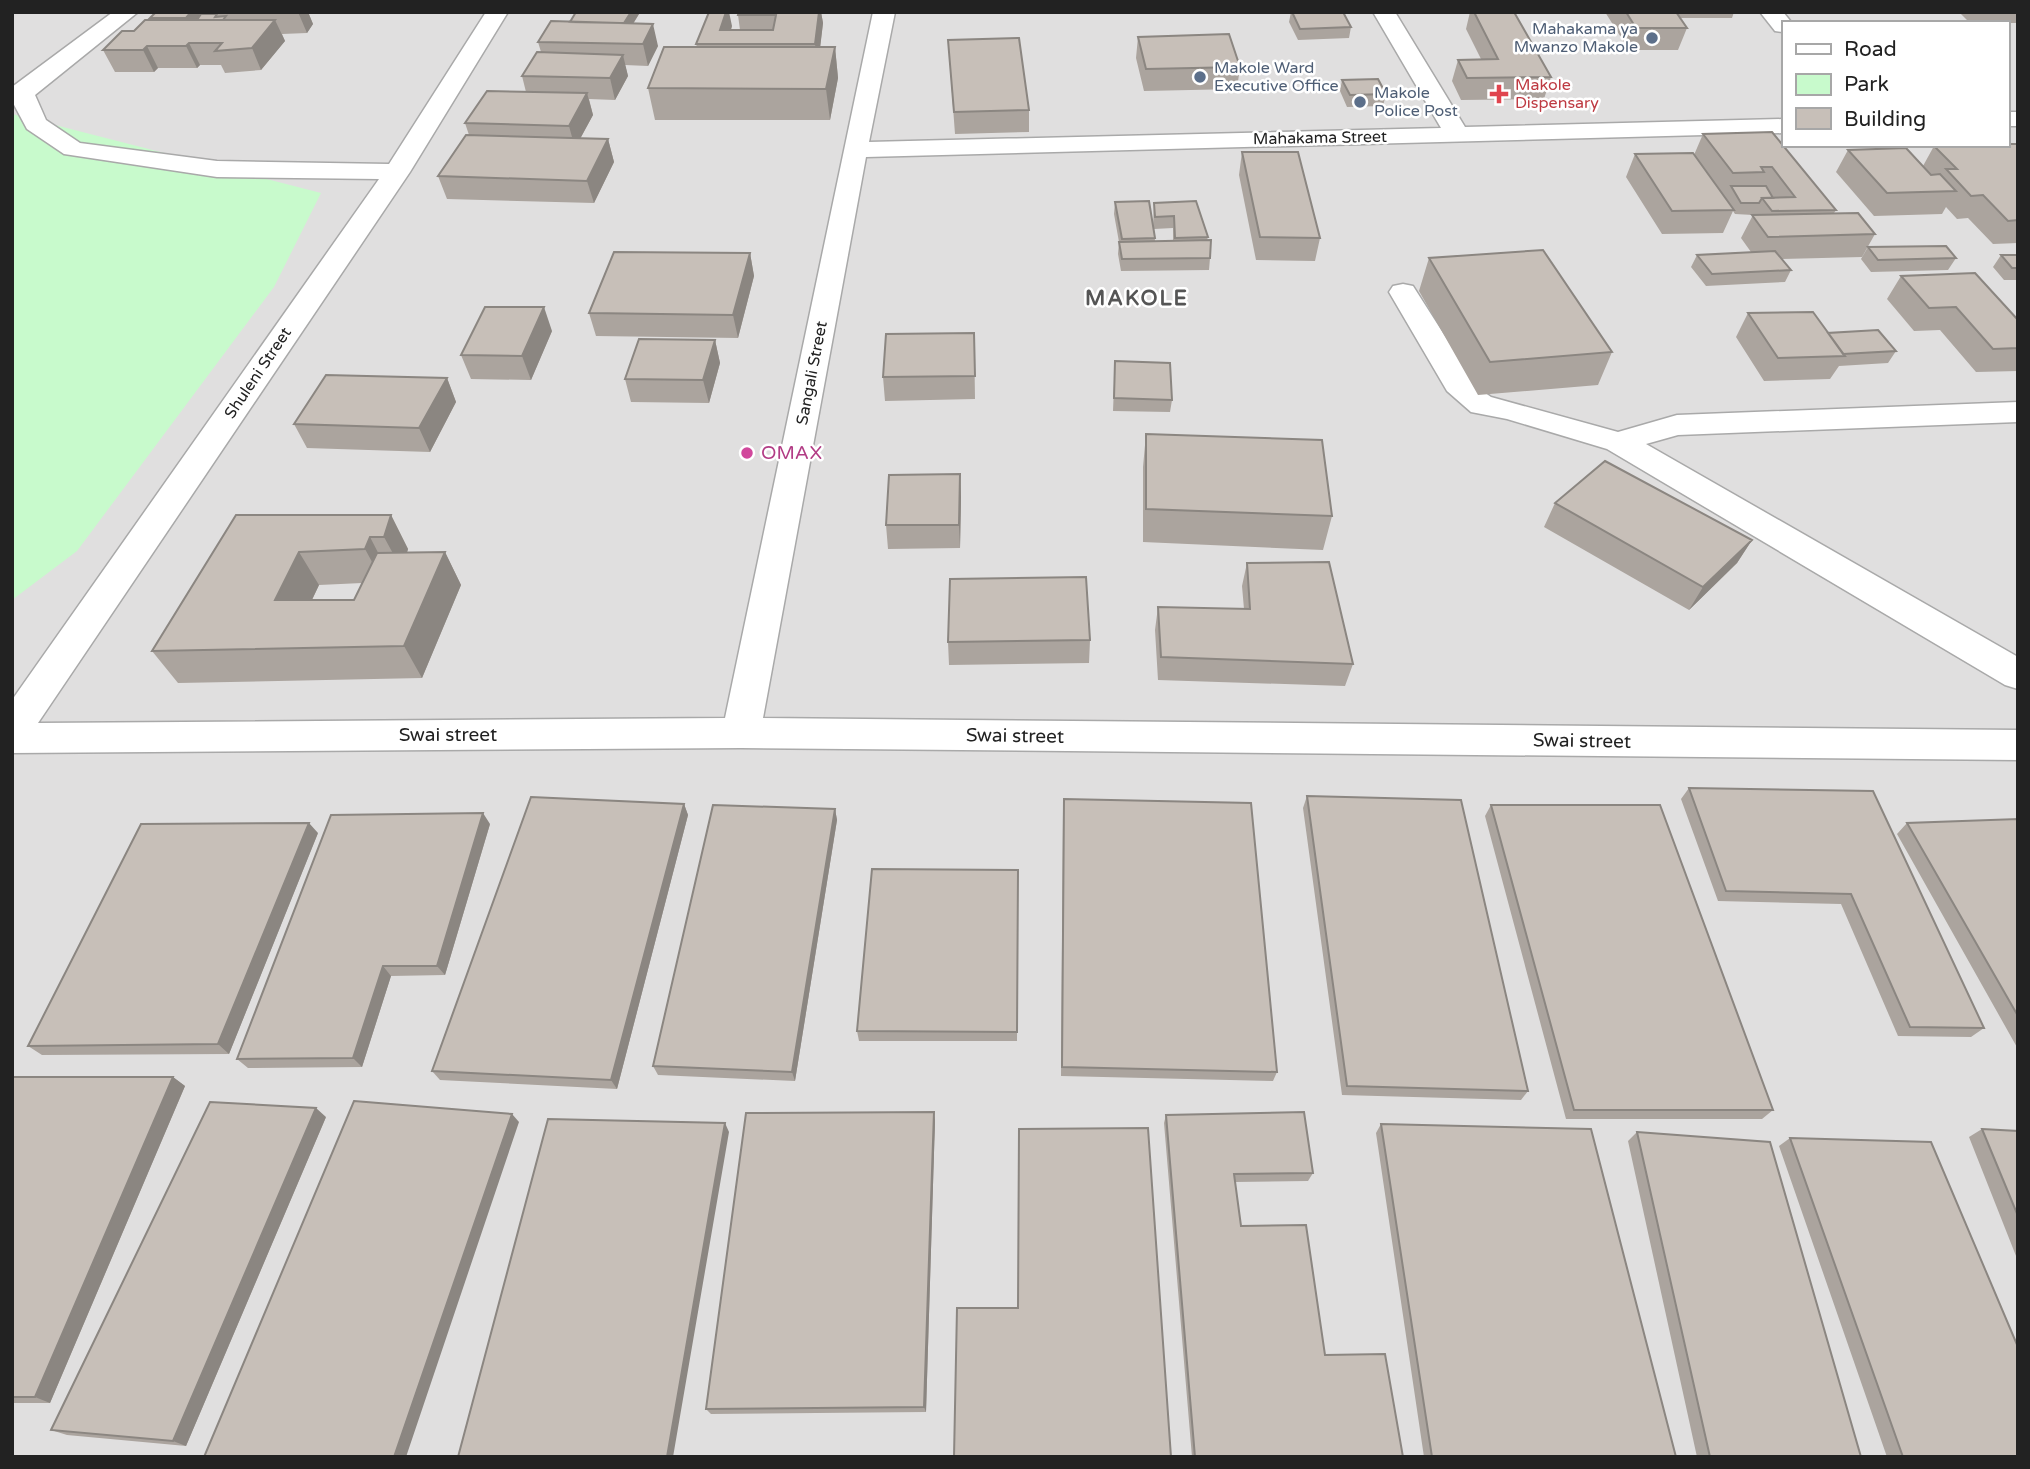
<svg xmlns="http://www.w3.org/2000/svg" width="2030" height="1469" font-family="'Varela Round',sans-serif">
<rect width="100%" height="100%" fill="#f2efe9"/>
<path fill="#e0dfdf" fill-rule="evenodd" d="M12,12H2018V1457H12ZM1783,23H2007V145H1783Z"/>
<path fill="#c8facc" d="M12,114L321,193L274,287L77,551L12,600Z"/>
<g fill="none" stroke-linecap="round" stroke-linejoin="round">
<g stroke="#a9a9a9" stroke-width="3">
<path id="minor" d="M113,12H138L35,95L46,120L80,143L217,161L389,164L486,12H508L410,172L38,723L725,718L873,12H895L869,142L1441,128L1373,12H1395L1465,127L1783,119V133L866,157L763,718L2018,730V760L741,748L12,753V700L379,179L217,177L64,154L27,129L12,101V87Z
M1760,12H1783L1792,23H1783V32L1775,31Z
M2007,112H2018V126H2007Z
M1403,284L1413,286L1478,388L1491,397L1618,432L1677,415L2018,402V422L1678,435L1646,444L2018,657V689L2005,685L1607,449L1507,419L1471,412L1447,391L1389,292L1393,286Z"/>
</g>
<use href="#minor" fill="#fff" fill-rule="evenodd"/>
</g>
<path fill="#aba49e" fill-rule="evenodd" d="M156,12H308L313,24L307,33L282,34L285,41L261,70L225,73L221,65H200L197,68H158L154,72H115L103,50L151,20L150,18Z
M576,12H638L639,14L633,24L658,46L648,66L625,65L628,76L615,100L589,99L593,115L580,139H608L614,162L594,203L447,199L438,176L469,135L465,123L526,92L522,76L541,52L538,42L570,22Z
M739,12H821L823,23L820,47H835L838,78L830,120H655L648,88L697,47L696,44L732,26L731,30H740L738,15Z
M1291,12H1343L1351,27L1349,38L1298,40L1289,22Z
M1470,12H1514L1551,77L1544,99L1461,100L1452,81L1458,60L1481,59L1466,29Z
M1605,12H1734L1732,18H1680L1687,28L1678,50H1629Z
M1959,12H2018V23H1970Z
M1138,37L1240,67L1237,89L1144,91L1136,58Z
M948,40L1029,110V132L955,134Z
M1342,80L1386,94L1383,106L1347,107L1340,91Z
M1772,132L1836,210L1834,213L1875,234L1862,257L1782,259L1791,270L1785,282L1706,286L1691,267L1697,255L1751,252L1741,238L1753,215L1735,214L1733,211L1723,233L1662,234L1626,177L1635,154L1694,155L1703,134Z
M2018,144V243L1993,244L1968,218L1957,219L1946,207L1942,214L1874,216L1836,172L1848,150L1923,166L1934,146Z
M1242,152L1320,238L1315,261L1256,260L1239,175Z
M1115,202L1153,228L1154,203L1208,237L1207,240L1210,258L1209,270L1121,271L1118,254L1119,242L1114,214ZM1173,228V241H1155L1154,229Z
M1868,247L1956,258L1948,270L1871,272L1861,259Z
M750,253L754,276L738,338L596,336L589,313Z
M2001,255H2018V280H2004L1993,267Z
M1429,258L1612,352L1598,385L1478,395L1419,291Z
M1901,276L2018,320V371L1976,372L1940,330L1914,331L1887,299Z
M1748,313L1828,333L1896,351L1888,363L1839,366L1830,379L1764,381L1736,337Z
M552,331L531,380L471,379L461,355Z
M974,333L975,399L885,401L883,377Z
M715,340L720,363L709,403L631,402L625,379Z
M1115,361L1172,400L1170,412L1113,411Z
M447,378L456,402L430,452L307,448L294,424Z
M1146,434L1332,516L1323,550L1143,542V467Z
M960,474L961,497L960,548L888,549L886,525Z
M1555,503L1752,540L1737,563L1689,610L1544,527Z
M236,515H391L408,549L407,552H445L461,585L422,678L178,683L152,651ZM362,583L354,600H312L319,585Z
M1247,563L1353,664L1345,686L1158,680L1155,630L1158,607L1244,609L1242,586Z
M1090,640L1089,663L949,665L948,642Z
M1689,788L1873,791L1984,1028L1971,1037L1898,1036L1841,904L1718,901L1681,799Z
M1307,796L1528,1091L1521,1100L1342,1095L1303,808Z
M684,804L688,815L617,1089L440,1080L432,1071Z
M1491,805L1773,1110L1762,1119H1566L1485,816Z
M835,809L837,820L795,1081L658,1075L653,1066Z
M1063,810L1277,1072L1273,1081L1061,1076Z
M2018,819V1049L1897,834L1907,823Z
M490,824L445,975L391,976L362,1067L248,1068L237,1059Z
M318,833L229,1054L42,1055L28,1046Z
M1018,870L1017,1041H859L857,1031Z
M12,1077H173L185,1086L50,1403H12Z
M1166,1115L1313,1173L1308,1181L1235,1182L1241,1226L1325,1355L1403,1457H1192L1164,1123Z
M326,1117L186,1446L67,1435L51,1430Z
M935,1120L926,1412L711,1414L706,1409Z
M1381,1124L1676,1457H1424L1376,1133Z
M1982,1129L2018,1131V1261L1969,1137Z
M1637,1132L1861,1457H1697L1628,1141Z
M1790,1138L2018,1457H1887L1779,1146Z"/>
<path fill="#8b8681" d="M191,12H199L201,18L191,29L186,18Z
M298,12H308L313,24L307,33Z
M631,12H638L639,14L624,38L622,27Z
M726,12H729L732,26L726,44L720,30Z
M819,12H821L823,23L818,66L815,44Z
M275,20L285,41L261,70L252,48Z
M653,24L658,46L648,66L643,44Z
M189,43L200,65L197,68L186,46Z
M147,46L158,68L154,72L143,50Z
M835,47L838,78L830,120L826,89Z
M623,55L628,76L615,100L610,78Z
M587,93L593,115L575,148L569,126Z
M608,139L614,162L594,203L587,181Z
M750,253L754,276L738,338L733,315Z
M544,307L552,331L531,380L522,356Z
M715,340L720,363L709,403L703,380Z
M447,378L456,402L430,452L419,428Z
M960,474L961,497L960,548L959,525Z
M391,515L408,549L402,570L384,537Z
M370,537L387,570L383,582L365,549Z
M1752,540L1737,563L1689,610L1703,587Z
M299,552L319,585L296,633L275,600Z
M445,552L461,585L422,678L404,646Z
M684,804L688,815L617,1089L611,1080Z
M835,809L837,820L795,1081L792,1072Z
M483,813L490,824L445,975L437,966Z
M309,823L318,833L229,1054L218,1044Z
M383,966L391,976L362,1067L353,1058Z
M173,1077L185,1086L50,1403L35,1397Z
M316,1108L326,1117L186,1446L173,1441Z
M934,1112L935,1120L926,1412L924,1407Z
M512,1114L519,1122L406,1457H394Z
M725,1123L729,1132L673,1457H667Z"/>
<path fill="#c7bfb8" stroke="#8b8681" stroke-width="2" d="M156,12H191L186,18H150Z
M576,12H631L624,23L570,22Z
M709,12H726L720,30H773L776,15H738L739,12H819L815,44H696Z
M1292,12H1343L1351,27L1300,29Z
M1474,12H1514L1551,77L1467,78L1458,60L1498,59Z
M1626,12H1676L1687,28H1636Z
M201,14H217L215,17L226,16L223,20H197Z
M145,20H275L252,48L215,51L222,43H189L186,46H147L143,50H103L122,31H134Z
M551,21L653,24L643,44L538,42Z
M1229,34L1240,67L1146,69L1138,37Z
M1019,38L1029,110L954,112L948,40Z
M664,47H835L826,89L648,88Z
M537,52L623,55L610,78L522,76Z
M1378,79L1386,94L1350,95L1342,80Z
M487,91L587,93L569,126L465,123Z
M1772,132L1836,210L1772,211L1762,198L1795,197L1772,167H1761L1764,172L1733,173L1703,134Z
M466,135L608,139L587,181L438,176Z
M2007,144H2018V220L2008,221L1983,195L1971,196L1946,169H1957L1934,146L2007,145Z
M1906,148L1931,175L1940,174L1956,191L1887,193L1848,150Z
M1242,152H1298L1320,238L1260,237Z
M1693,153L1734,210L1672,211L1635,154Z
M1731,186H1766L1773,198H1762L1759,203H1741Z
M1149,201L1155,238L1122,239L1115,202Z
M1196,201L1208,237L1175,238L1174,216L1155,217L1154,203Z
M1858,213L1875,234L1768,237L1752,215Z
M1211,240L1210,258L1122,259L1119,242Z
M1946,246L1956,258L1878,260L1868,247Z
M1543,250L1612,352L1490,362L1429,258Z
M1775,251L1791,270L1712,274L1697,255Z
M614,252L750,253L733,315L589,313Z
M2001,255H2018V268H2012Z
M1975,273L2018,320V348L1993,349L1956,307L1929,308L1901,276Z
M485,307H544L522,356L461,355Z
M1813,312L1845,356L1778,358L1748,313Z
M1878,330L1896,351L1843,354L1828,333Z
M974,333L975,376L883,377L886,334Z
M639,339L715,340L703,380L625,379Z
M1115,361L1170,363L1172,400L1114,398Z
M326,375L447,378L419,428L294,424Z
M1146,434L1322,440L1332,516L1146,509Z
M1605,461L1752,540L1703,587L1555,503Z
M960,474L959,525H886L889,475Z
M236,515H391L384,537H370L365,549L299,552L275,600H354L377,553L445,552L404,646L152,651Z
M1329,562L1353,664L1161,657L1158,607L1250,609L1247,563Z
M1086,577L1090,640L948,642L950,579Z
M1689,788L1873,791L1984,1028L1910,1027L1851,894L1726,891Z
M1307,796L1461,800L1528,1091L1347,1086Z
M531,797L684,804L611,1080L432,1071Z
M1064,799L1251,803L1277,1072L1062,1067Z
M713,805L835,809L792,1072L653,1066Z
M1491,805H1660L1773,1110H1574Z
M483,813L437,966H383L353,1058L237,1059L331,815Z
M2018,819V1016L1907,823Z
M309,823L218,1044L28,1046L141,824Z
M872,869L1018,870L1017,1032L857,1031Z
M12,1077H173L35,1397H12Z
M354,1101L512,1114L394,1457H204Z
M210,1102L316,1108L173,1441L51,1430Z
M934,1112L924,1407L706,1409L746,1113Z
M1304,1112L1313,1173L1234,1174L1241,1226L1306,1225L1325,1355L1385,1354L1403,1457H1195L1166,1115Z
M548,1119L725,1123L667,1457H458Z
M1381,1124L1591,1129L1676,1457H1432Z
M1148,1128L1171,1457H954L957,1308H1018L1019,1129Z
M1982,1129L2018,1131V1216Z
M1637,1132L1770,1142L1861,1457H1710Z
M1790,1138L1931,1142L2018,1347V1457H1903Z"/>
<g fill="#5c6f8a" stroke="#fff" stroke-width="2.5">
<circle cx="1652" cy="38" r="7"/>
<circle cx="1200" cy="77" r="7"/>
<circle cx="1360" cy="102" r="7"/>
</g>
<path fill="#e0444e" stroke="#fff" stroke-width="2.5" d="M1495.5 83.5h7v7h7v7h-7v7h-7v-7h-7v-7h7z"/>
<circle fill="#d1479c" stroke="#fff" stroke-width="2.5" cx="747" cy="453" r="7"/>
<g text-anchor="middle" dominant-baseline="central" stroke-width="5" stroke-linejoin="round" paint-order="stroke">
<g font-size="16" fill="#4e5e75" stroke="#fff" text-anchor="start">
<text x="1638" y="29" text-anchor="end">Mahakama ya<tspan x="1638" dy="18">Mwanzo Makole</tspan></text>
<text x="1214" y="68">Makole Ward<tspan x="1214" dy="18">Executive Office</tspan></text>
<text x="1374" y="93">Makole<tspan x="1374" dy="18">Police Post</tspan></text>
</g>
<g font-size="16" fill="#be3a42" stroke="#fff" text-anchor="start">
<text x="1515" y="85">Makole<tspan x="1515" dy="18">Dispensary</tspan></text>
</g>
<g font-size="16" fill="#222" stroke="#fff">
<text transform="translate(1320 138) rotate(-1)">Mahakama Street</text>
<text transform="translate(258 373) rotate(-56)">Shuleni Street</text>
<text transform="translate(812 373) rotate(-79)">Sangali Street</text>
</g>
<g font-size="19" fill="#b23c85" stroke="#fff" text-anchor="start">
<text x="761" y="453">OMAX</text>
</g>
<g font-size="19" fill="#222" stroke="#fff">
<text x="448" y="735">Swai street</text>
<text transform="translate(1015 736) rotate(1)">Swai street</text>
<text transform="translate(1582 741) rotate(1)">Swai street</text>
</g>
<g font-size="21" font-weight="bold" letter-spacing="2" fill="#555" stroke="#fff">
<text x="1137" y="298">MAKOLE</text>
</g>
</g>
<rect width="2030" height="1469" fill="none" stroke="#222222" stroke-width="28"/>
<rect x="1782" y="21" width="228" height="126" fill="#ffffff" stroke="#a7a7a7" stroke-width="2"/>
<rect x="1796" y="44" width="35" height="10" fill="#ffffff" stroke="#a7a7a7" stroke-width="2"/>
<text x="1844" y="56" font-size="21" fill="#222222">Road</text>
<rect x="1796" y="74" width="35" height="21" fill="#c8facc" stroke="#a7a7a7" stroke-width="2"/>
<text x="1844" y="91" font-size="21" fill="#222222">Park</text>
<rect x="1796" y="108" width="35" height="21" fill="#c7bfb8" stroke="#a7a7a7" stroke-width="2"/>
<text x="1844" y="126" font-size="21" fill="#222222">Building</text>
</svg>
